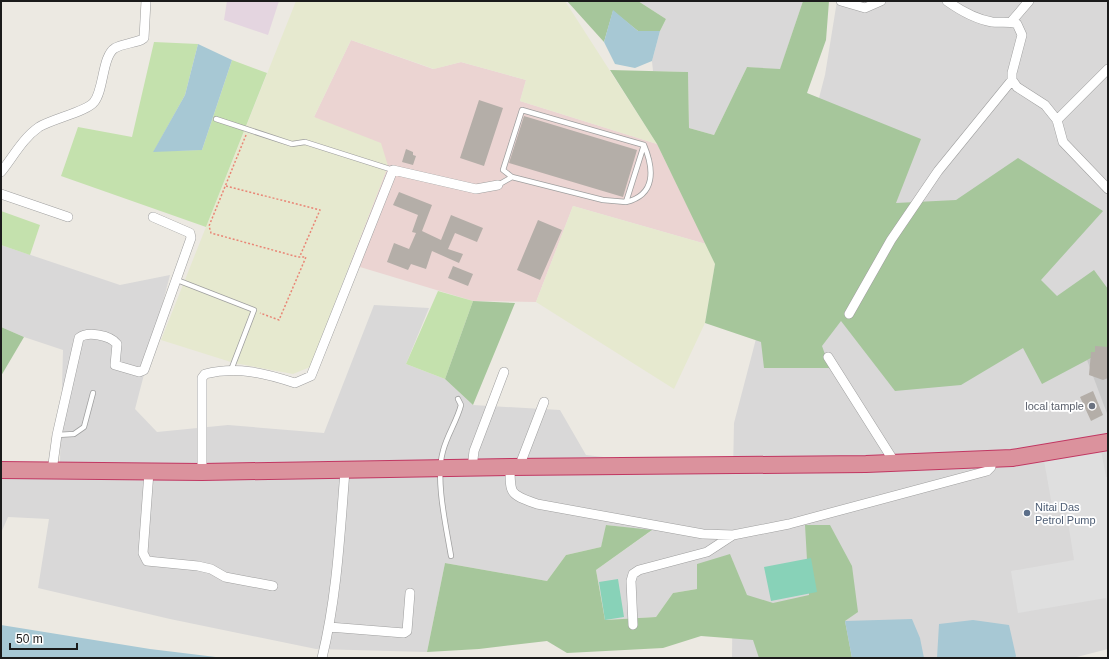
<svg xmlns="http://www.w3.org/2000/svg" width="1109" height="659" font-family="Helvetica,sans-serif">
<rect width="100%" height="100%" fill="#ece9e2"/>
<path fill="#d9d8d8" d="M638,1H803L780,70L747,67L714,135L689,128L688,72L653,71L652,61L660,31L666,19Z
M837,1H1108V649L1073,658H732L733,560L697,589L673,593L656,617L605,620L596,570L651,531L607,525L601,547L566,555L547,581L445,563L427,652L316,649L170,619L38,588L49,519L8,517L1,533V477H52L60,461L63,350L24,337L1,327V245L120,285L170,275L135,409L157,432L228,425L324,433L374,305L429,308L406,364L445,379L473,405L560,410L586,455L733,472L734,423L825,75Z"/>
<path fill="#ebd4d2" d="M351,40L433,69L461,62L526,80L520,101L657,144L706,244L573,206L536,302L473,301L350,264L388,166L314,117Z"/>
<path fill="#e4d5e0" d="M227,1H279L268,35L224,20Z"/>
<path fill="#c9c9c9" d="M1108,352V416L1087,360Z"/>
<path fill="#e6e9cf" d="M296,1H565L657,144L520,101L526,80L461,62L434,69L351,40L314,117L381,143L388,166L310,367L293,374L234,363L161,340Z
M573,206L706,244L715,264L705,323L674,389L536,302Z"/>
<path fill="#c4e1ad" d="M154,42L198,44L185,95L154,151L202,150L232,60L267,73L206,227L61,176L78,127L132,137Z
M1,211L40,225L30,255L1,245Z
M438,291L473,301L445,379L406,364Z"/>
<path fill="#a6c69b" d="M567,1H638L666,19L660,31H638L613,11L604,42Z
M803,1H829L826,40L807,93L921,139L896,203L956,200L1018,158L1103,211L1041,280L1057,296L1094,270L1108,289V349L1042,384L1023,348L961,385L895,391L841,321L822,346L830,368H764L761,342L705,323L715,264L657,144L610,70L688,72L689,128L714,135L747,67L780,69Z
M473,301L515,303L473,405L445,379Z
M1,327L24,337L1,376Z
M606,525L652,530L596,570L605,620L656,617L673,593L697,589V564L730,554L747,595L773,603L809,595L805,525H830L852,566L858,612L845,621L852,658H759L753,640L701,636L663,648L567,653L547,641L479,649L427,652L445,563L547,581L566,555L601,547Z"/>
<path fill="#88d2b8" d="M811,558L817,592L771,601L764,567Z
M618,579L624,617L605,620L599,582Z"/>
<path fill="#dfdfdf" d="M1100,445L1106,477H1108V611L1106,598L1018,613L1011,571L1074,560L1066,509L1053,511L1043,455Z"/>
<path fill="#a7c8d4" d="M613,10L638,31H660L652,61L635,68L615,64L604,42Z
M198,44L232,60L202,150L153,152L185,95Z
M912,619L920,638L924,658H852L845,621Z
M973,620L1009,625L1016,656L1015,658H937L939,624Z
M1,625L150,649L224,658H1Z"/>
<path fill="#b4aea8" d="M479,100L503,108L484,166L460,158Z
M524,116L637,150L623,197L509,163Z
M406,149L413,152V155L416,156L413,165L402,162Z
M399,192L432,205L422,231L441,240L451,215L483,228L477,242L455,233L448,249L463,254L459,263L432,251L426,269L411,264L408,270L387,262L394,243L409,249L416,233L412,232L418,215L393,205Z
M538,220L562,230L540,280L517,270Z
M453,266L473,274L468,286L448,278Z
M1095,346L1108,347V378L1103,380L1089,375L1091,352H1095Z
M1093,391L1103,415L1091,421L1080,397Z"/>
<g fill="none" stroke-linecap="round" stroke-linejoin="round">
<g stroke="#9f9f9f" stroke-width="6">
<path id="lane" d="M216,119L292,144L305,142L393,170
M498,185L512,177L603,200L626,202L644,145L522,110L503,170L512,177
M626,202C656,195 654,169 644,145
M177,280L254,310L231,370
M57,435L74,434L84,427L93,393
M451,556C446,526 435,479 443,451C447,435 457,421 461,405L458,399"/>
</g>
<g stroke="#9f9f9f" stroke-width="10">
<path id="street" d="M841,1L865,8L881,1
M947,1C961,11 975,19 992,22C1001,23 1009,21 1017,24L1022,35L1012,73V80L1017,87L1045,105L1057,120L1063,142L1108,189
M1011,22L1029,1
M1057,120L1108,69
M1,172C13,157 23,138 39,127C52,119 88,111 94,102C104,90 102,56 115,48C122,44 133,43 141,40L144,38L146,1
M1,194L68,217
M849,314L891,240L938,171L1012,80
M828,357L895,463
M510,467C510,495 510,494 537,504L703,534L733,535L789,524L987,471L991,467V460
M519,467L544,402
M472,468L474,451L504,372
M52,471L57,435L79,338C87,331 110,335 117,344L115,365L139,372L144,370L191,238L190,233L153,217
M149,472L143,553L147,561L198,566L211,569L225,577L273,586
M202,472V378L205,374C237,366 264,373 295,383L311,376L393,170L476,189L498,185
M633,625L631,581L633,574L639,570L707,552L733,535
M329,627L404,633L407,631L410,593
M322,658C337,597 340,533 345,471"/>
</g>
<g stroke="#c13762" stroke-width="18">
<path id="highway" d="M1,470L202,472L510,467L866,464L1012,458L1108,442"/>
</g>
<path stroke="#e98676" stroke-width="1.5" stroke-dasharray="2 2" stroke-linecap="butt" d="M246,135L209,226L211,233L298,257H306L279,320L260,313
M226,186L320,210L300,256"/>
<use href="#lane" stroke="#fff" stroke-width="4.5"/>
<use href="#street" stroke="#fff" stroke-width="9"/>
<use href="#highway" stroke="#db929d" stroke-width="16"/>
</g>
<circle fill="#6b7280" stroke="#fff" stroke-width="1.5" cx="1092" cy="406" r="4"/>
<circle fill="#5c6f8a" stroke="#fff" stroke-width="1.5" cx="1027" cy="513" r="4"/>
<g text-anchor="middle" dominant-baseline="central" stroke-width="3.5" stroke-linejoin="round" paint-order="stroke">
<g font-size="11" fill="#5b616d" stroke="#fff" text-anchor="end">
<text x="1084" y="406">local tample</text>
</g>
<g font-size="11" fill="#4e5e75" stroke="#fff" text-anchor="start">
<text x="1035" y="507">Nitai Das<tspan x="1035" dy="13">Petrol Pump</tspan></text>
</g>
</g>
<rect width="1109" height="659" fill="none" stroke="#1b1b1b" stroke-width="4"/>
<path d="M10 643v6h67v-6" fill="none" stroke="#1b1b1b" stroke-width="2"/>
<text x="16" y="643" font-size="12" fill="#1b1b1b" stroke="#ffffff" stroke-width="3" paint-order="stroke">50 m</text>
</svg>
